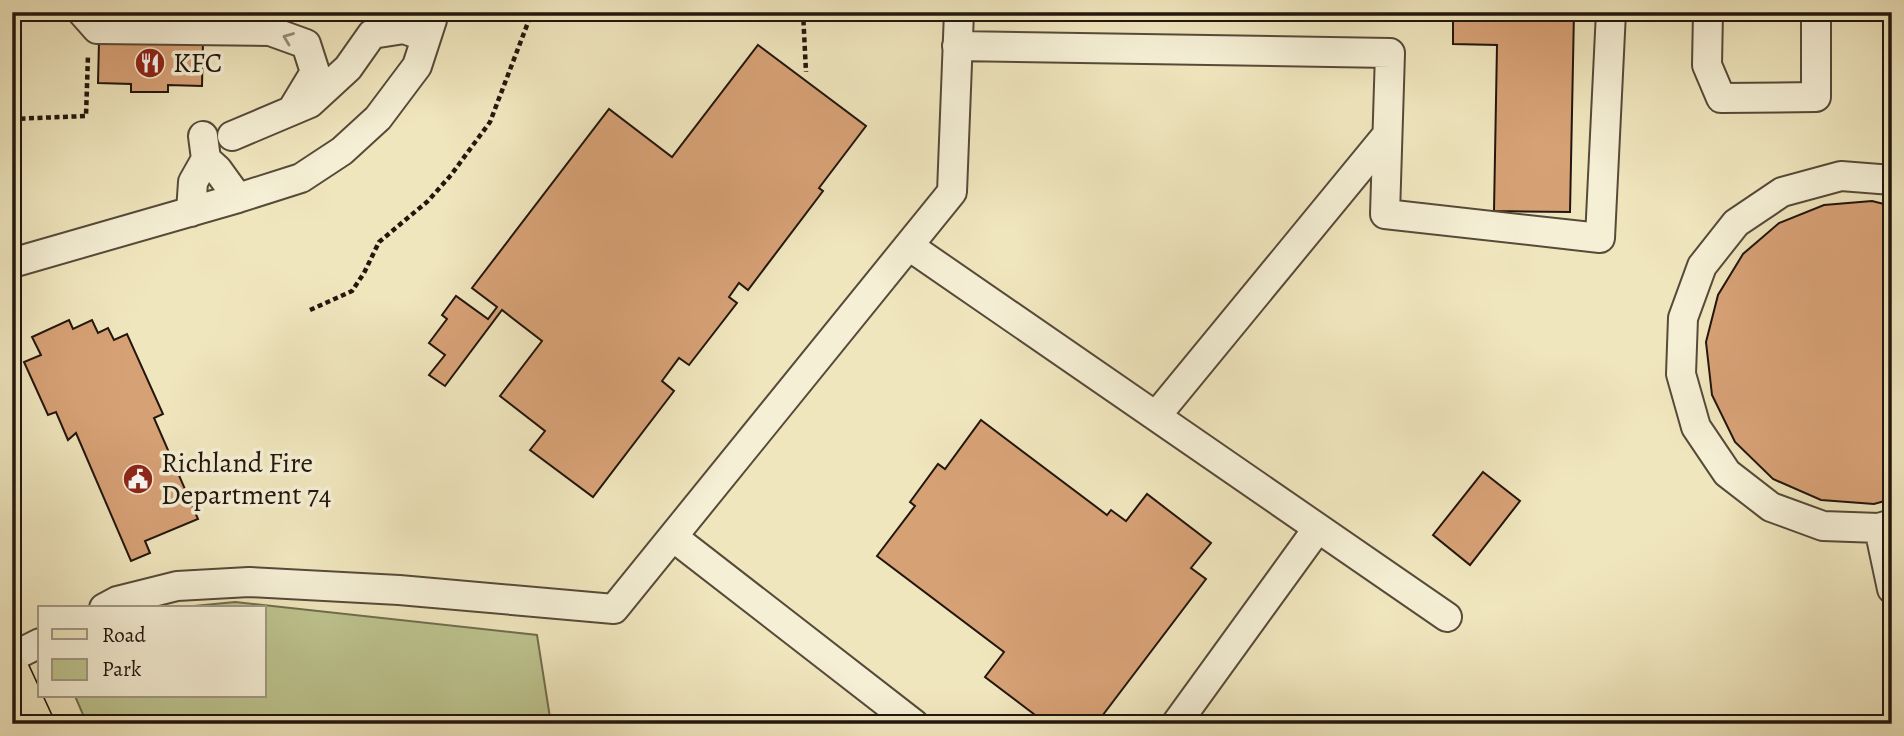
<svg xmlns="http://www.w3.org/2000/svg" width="1904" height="736" font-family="Alegreya,serif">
<rect width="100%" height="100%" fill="#f0e6be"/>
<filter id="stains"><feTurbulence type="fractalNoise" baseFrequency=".00286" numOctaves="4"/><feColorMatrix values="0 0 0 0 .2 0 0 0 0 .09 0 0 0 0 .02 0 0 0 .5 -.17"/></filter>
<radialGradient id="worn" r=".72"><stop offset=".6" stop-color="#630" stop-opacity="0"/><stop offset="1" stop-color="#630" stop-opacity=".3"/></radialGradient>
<path fill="#bdc48f" stroke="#706d4e" stroke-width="2" d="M235,602L537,635L551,724H87L75,696H264V608H173Z"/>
<path fill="#d7a176" stroke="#22160d" stroke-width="2" d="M1440,12H1574L1570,212L1494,211L1497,45L1453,44V20H1440Z
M99,41L203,42L202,86L168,85V92H131V84L98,83Z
M758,45L866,126L819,188L823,191L748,290L739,283L729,297L737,303L689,365L679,358L662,381L674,391L593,497L530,450L545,431L500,396L542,341L502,310L445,386L429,375L445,355L429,343L447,319L442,315L456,296L488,319L497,307L472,288L609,109L672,157Z
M1872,201L1892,206V499L1874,504L1821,500L1773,479L1735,442L1712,395L1706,342L1718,295L1743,254L1779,223L1824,205Z
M69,320L73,329L92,320L98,333L108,328L114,340L127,334L163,414L154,418L198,519L145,541L150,553L131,561L76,433L68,440L56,412L48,415L24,362L41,355L32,337Z
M981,420L1107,515L1111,510L1126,521L1147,494L1211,543L1191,568L1206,579L1096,724H1047L985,677L1004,652L877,556L915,506L910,502L938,464L945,469Z
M1483,472L1520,501L1470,565L1433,535Z"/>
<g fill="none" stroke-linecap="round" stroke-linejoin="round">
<g stroke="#564a39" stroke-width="32">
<path id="minor" d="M82,12L97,29L270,31L306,44L315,72L292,110
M1708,12L1707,65L1721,98L1816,97V12
M957,46L1390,53L1385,214L1600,238L1611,12
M232,136L310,103L348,68L372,34L404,29L426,37
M206,159L217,169L238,198
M1892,180L1841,176L1782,192L1736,223L1702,266L1683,318L1681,374L1696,427L1727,473L1771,507L1823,526L1879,528L1892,524
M191,212L193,182L206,159L203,136
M909,246L1447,617
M12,263L238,198L301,178L342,151L378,118L417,66L432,20L433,12
M1156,416L1387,135
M1879,528L1892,589
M673,537L914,724
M104,608L117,601L177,586L249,582L399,590L614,609L952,192L959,12
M12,657L40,643
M1176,724L1318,528"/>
</g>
<g stroke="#22160d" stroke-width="38">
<path id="major" d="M12,672L36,724"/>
</g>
<path stroke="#22160d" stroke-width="4.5" stroke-dasharray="5 3.5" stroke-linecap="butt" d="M803,12L806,72
M12,119L86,116L88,55
M310,310L352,291L364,273L379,242L428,201L451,175L490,122L532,12"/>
<use href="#minor" stroke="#f5efd5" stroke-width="28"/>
<use href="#major" stroke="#f0e6be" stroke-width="35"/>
</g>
<defs><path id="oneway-chevron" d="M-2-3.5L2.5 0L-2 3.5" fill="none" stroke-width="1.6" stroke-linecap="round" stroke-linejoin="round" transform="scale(1.75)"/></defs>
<use stroke="#968d7b" href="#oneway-chevron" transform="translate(288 38) rotate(-159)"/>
<defs>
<g id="restaurant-disc" transform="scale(1.575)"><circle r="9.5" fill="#8f2418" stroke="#f5efd5"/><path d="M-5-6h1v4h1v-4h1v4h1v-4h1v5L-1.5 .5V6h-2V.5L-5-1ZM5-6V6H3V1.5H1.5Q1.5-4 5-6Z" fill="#fff"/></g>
<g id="civic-disc" transform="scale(1.575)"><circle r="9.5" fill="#8f2418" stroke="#f5efd5"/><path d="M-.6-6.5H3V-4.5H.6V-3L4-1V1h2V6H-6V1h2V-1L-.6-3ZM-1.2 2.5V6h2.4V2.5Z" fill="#fff"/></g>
</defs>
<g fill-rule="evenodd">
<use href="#restaurant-disc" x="150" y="63"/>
<use href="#civic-disc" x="138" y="479"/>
</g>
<g text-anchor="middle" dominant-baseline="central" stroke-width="7" stroke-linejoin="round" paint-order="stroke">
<g font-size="28" fill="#22160d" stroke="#f5efd5" text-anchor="start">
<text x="173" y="63">KFC</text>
<text x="161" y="463">Richland Fire<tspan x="161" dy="32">Department 74</tspan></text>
</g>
</g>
<rect width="1904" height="736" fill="none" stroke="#f0e6be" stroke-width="42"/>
<rect x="14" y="14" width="1876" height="708" fill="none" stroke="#22160d" stroke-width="3.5"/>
<rect x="21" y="21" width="1862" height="694" fill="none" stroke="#22160d" stroke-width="2"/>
<rect x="38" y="606" width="228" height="91" fill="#f5efd5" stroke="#a19885" stroke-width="2"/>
<rect x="52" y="629" width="35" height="10" fill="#f0e6be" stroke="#a19885" stroke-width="2"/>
<text x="102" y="642" font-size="21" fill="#22160d">Road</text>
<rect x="52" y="659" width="35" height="21" fill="#bdc48f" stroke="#a19885" stroke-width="2"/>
<text x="102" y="676" font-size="21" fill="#22160d">Park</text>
<rect width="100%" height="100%" filter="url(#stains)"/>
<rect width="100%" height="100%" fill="url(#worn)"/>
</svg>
